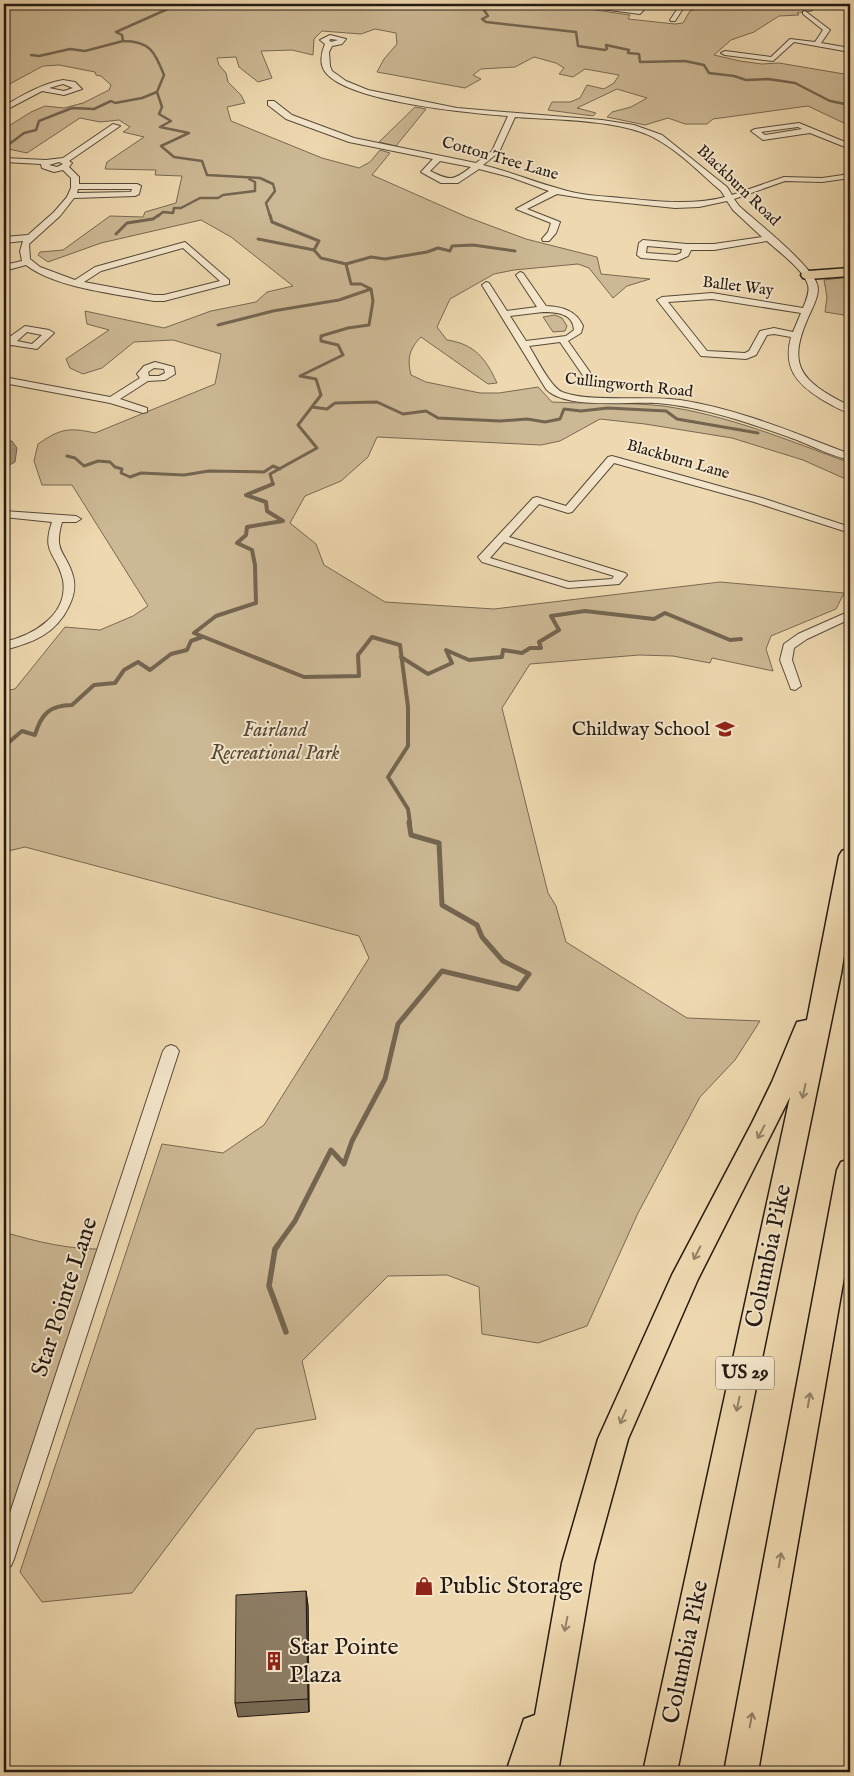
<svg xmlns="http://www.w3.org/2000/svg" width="854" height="1776" font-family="'IM FELL English',serif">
<rect width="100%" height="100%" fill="#eed8af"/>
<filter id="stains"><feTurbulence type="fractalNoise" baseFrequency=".004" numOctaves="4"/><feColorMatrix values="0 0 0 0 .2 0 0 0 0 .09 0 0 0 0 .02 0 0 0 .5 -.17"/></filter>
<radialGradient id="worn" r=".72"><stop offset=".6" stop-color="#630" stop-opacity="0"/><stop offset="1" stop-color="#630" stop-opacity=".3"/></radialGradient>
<path fill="#ccb894" stroke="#786953" d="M4,4H507L510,7C549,0 591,10 630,15L628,19L675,24L683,23L690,11L712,4H824L815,7L812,11L797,13L799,15L779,16L754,32L731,40L714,55L740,61L762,64L779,63L850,75V126L808,106L713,119L707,124H685L668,118L645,125L607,117L612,112L631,107L647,98L617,89L577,108L596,113L593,116L548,110L552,102H570L580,98L587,85L604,89L614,83L619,75L585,69L573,77L559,74L564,68L556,63L534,57L515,67L481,69L473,75L481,79L465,88L377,72L384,59L397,44L396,33L375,29L361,34L322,31L314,39L313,55L292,50L261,51L272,78L258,82L239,67L236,57L217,58L219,65L226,73L228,82L241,95L245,103L227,107L231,121L322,158L359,168L370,162L380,150L390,153L372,175L467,217L526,239L597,257L601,274L650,279L627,286L613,298L589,268L578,264L514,270L494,274L450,299L437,327L447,340C475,344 486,359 497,383L488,384L421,337C409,349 407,359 411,375L426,382L480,393H499L538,387L552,402C589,404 627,402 663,406C728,415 790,441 850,463V481L803,460L732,438L645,424L600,419L560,441L541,445L377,437L368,457L341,481L305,496L290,523L316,544L324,565L385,602L494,609L720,582L844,593L836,609L771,636L766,649L773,671L712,658L710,663L673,656L639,655L530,664L502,708L548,893L556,906L566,942L687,1018L760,1021L735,1060L700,1097L638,1213L587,1326L538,1343L482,1334L479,1287L447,1275L388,1276L302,1361L316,1419L256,1429L132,1593L42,1602L20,1572L162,1144L223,1153L264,1125L369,958L359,936L25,847L4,852V691L15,689L65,627L100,630L133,616L148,606L72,485H42L34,461L38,444C60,429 68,427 95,433L215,384L221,354L173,340L134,342L102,368L83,374L70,368L66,359L109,330L87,324L85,311L164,328L211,311L256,302L267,292L293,286L231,237L201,220L101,243L48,262L38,255L40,252L63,250L110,216L143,217L145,212L176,203L182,176L155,175L156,170L105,169L107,162L144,137L123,132L130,127L119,120L100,122L80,118L27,153L4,148V129L31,112L45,106L64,108L83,103L109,90L111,85L101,76L96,75L95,72L59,65L43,66L4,87Z
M415,107L426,109L396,146L379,142Z
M850,277V316L825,312L827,297L824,280Z
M555,315L562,318L567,326L565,331L553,332L543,317Z
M4,1232C37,1242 71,1250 106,1249L4,1559Z"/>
<path fill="#a9977a" stroke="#746550" d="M4,441H12L17,448L15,462L4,468Z"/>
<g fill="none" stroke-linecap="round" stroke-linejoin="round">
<path stroke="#746550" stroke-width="2.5" d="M179,4L116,32L122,35L123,41C150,41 155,52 164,75L157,92L162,107L159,114L171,121L160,127L189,133L161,146L174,157L202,161L207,175L260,178L273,184L275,191L266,203L270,216
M480,4L488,16L482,19L486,22L576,32L578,46L605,50L607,49L606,45L629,50L628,53L639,54L640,62L685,61L704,65L709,73L734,76L746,80L768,79L795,83L830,101L850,105
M31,55L39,56L70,49L85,51L123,41
M8,145L24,133L36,130L39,121L72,108L94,109L111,101L115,103L142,98L157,92
M158,216L163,212L173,213L174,208H181L200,198H218L223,195L255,191V182L249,179"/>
<path stroke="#746550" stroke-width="3" d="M116,234L127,223L153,219L159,215
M258,239L314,250L319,241L272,222L270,215
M314,250L321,258L346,264L371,257L385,259L427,252L438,248L450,251L452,246L473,245L515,251
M218,325L273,311L339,300L371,289
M312,407L327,409L335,403L377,402L403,414L426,411L438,418L500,421L527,419L545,422L560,419L564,409L581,411L608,408L666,411L677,419L758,433
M67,456L75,458L84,466L98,461L110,462L115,467L122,469L121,473L130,477L141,473L184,475L209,471L264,472L273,466L280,469
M270,485L273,484L270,474L317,448L298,425L321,395L316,379L300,376L343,355L338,345L321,341V336L348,328L369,325L373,301L371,289L361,284H351L346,264"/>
<path stroke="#746550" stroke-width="4" d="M273,484L246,495L266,502L267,511L283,521L247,527L246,535L237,543L252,550L255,565L256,603L216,616L194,633L304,677L359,676L358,655L372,637L400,645L408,707V746L388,777L408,809L410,823
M401,657L428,674L452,663L446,650L469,660L502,657L503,650L522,653L530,648H541L539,642L559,630L551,616L585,611L654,619L665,613L730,640L741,639
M4,743H8L22,731L35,735C41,714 50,705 72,705L94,685L115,683L124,670L138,662L150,670L171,654L187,650L191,641L202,637"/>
<path stroke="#746550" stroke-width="5" d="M277,1246L295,1221L331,1150L344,1164L352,1141L385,1079L398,1024L442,971L518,989L529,974L503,961L482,937L477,925L442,905L439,843L411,835L409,822"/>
<path stroke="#746550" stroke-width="5.5" d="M278,1245L275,1249L269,1286L286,1332"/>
<g stroke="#564a39" stroke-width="2">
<path id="minor" d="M583,4L638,10L643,4H649L640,14L586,7L584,6Z
M690,4L684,7L675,21H671L670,20L680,5Z
M805,11L830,30L821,43L850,48V52L794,42L773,61L725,55L721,53L725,51L771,57L790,39L815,42L823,30L803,14V12Z
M330,35L346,39L342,44L332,46L329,52L330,66L332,71L346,81L368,90L457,108L602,120L634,125L662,135L727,187L732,195L784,177L822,178L850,174V178L822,182L785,181L734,199L739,206C758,223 809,263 817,284C820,292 815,302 812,309C785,365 798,380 850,406V413C841,411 830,404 821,399C796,383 783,368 791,337L774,334L767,335L756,355L746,359L701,356L657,300L662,297L712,293L803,308C806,301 810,292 808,285C804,270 779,252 767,241L714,250H691L688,256L677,261L641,258L637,255L639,243L643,240L687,244H714L762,237L733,210L727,201L699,207L675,208L588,199L557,194L527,209L560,222L556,233L549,241H543L542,239L548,232L551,223L516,209L549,191L510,177L479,169L458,183H441L421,172L433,159L349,142L286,119L268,105V101H274L292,115L354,138L476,163L492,151L508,116C469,113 350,102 326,73C319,65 321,53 325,44L320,40ZM331,39L338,40L331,42L329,40ZM515,117C555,120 624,119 658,140C681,153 701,174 721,191L725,197C691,206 656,201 621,198C600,196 577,195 557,188C532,181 508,171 483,165L499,152ZM440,161L471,167C453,181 450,181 430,171ZM647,246L682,249L681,253L676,255L646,253ZM712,299L801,313L793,332L774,328L760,331L749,351L745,353L707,351L668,302Z
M63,80L75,82L82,89L64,95L42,91L4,111V106C23,95 41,84 63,80ZM63,84L73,88L64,91L49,88Z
M799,123L850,144V149L810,133L763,140L751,131L755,129ZM798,127L802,129L765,135L761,132Z
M113,124L120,126L69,161L72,163L69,167L79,177V184H137L141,186L139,194L135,196L74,198L60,216L29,244L30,259L40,267L75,280L95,267L185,242L229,280V284L164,301H154C118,294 55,288 26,265L4,271V265L22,261L20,251L23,241L4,243V237L28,235L54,212L67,197L71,188V178L63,170L54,172L42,168L41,164L4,162V158L46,160L63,158ZM59,162L63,164L57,167L49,165ZM78,189H132L131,192L77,193ZM183,248L220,281L164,295H154L84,282L101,271Z
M520,272L523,273L546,306C562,307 576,310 583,326L581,333L568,341L594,378L592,380H586L560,342L529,346C537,359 550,386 562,392C590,403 647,395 680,400C739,409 795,433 850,454V460C832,456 814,447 797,440C752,424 705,407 657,403C630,401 565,410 546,389L482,285L486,282L489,283L507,311L537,307L516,275ZM543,312C556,312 573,313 574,330L566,336L526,341L510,316Z
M25,326L49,330L54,333L37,349L11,345L4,347V341ZM27,332L42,335L32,344L17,341Z
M155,362L174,367L175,374L165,380L148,381L120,399L147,408V412L143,413L110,403L4,383V377L110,397L140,378L137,374L144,366ZM154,368L164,369L165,373L159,376H149L148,372Z
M612,456L762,498L850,527V533L754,502L614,463L572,512L568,513L539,504L509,537L625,573L627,575L619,584L568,588L482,562L478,557L480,555L533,498L537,497L566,506L608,457ZM504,542L614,576L612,579L569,582L490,558Z
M4,511L76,516L81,519L76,522H62C53,553 66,551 73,576C76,587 74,596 69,606C56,634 32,643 4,650V642C32,636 69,615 63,580C57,553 41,554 52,522L4,517Z
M850,611V619L807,639L794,648L792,660L801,686L795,690L791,689L780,660L784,644L798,634Z
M171,1045L176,1047L179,1051L14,1559L11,1566L4,1568V1531L163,1051L166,1047Z"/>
</g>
<g stroke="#241a12" stroke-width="3">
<path id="trunk" d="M850,268V276L808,279L803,278L801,275L803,272L808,271Z
M850,848V919L841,974L677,1772H643L790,1097L698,1279L628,1439L594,1563L558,1772H506L524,1719L535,1715L562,1563L598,1439L672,1275L752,1123L772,1082L794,1029L797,1022L807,1020L839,856L842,851Z
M850,1159V1243L758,1772H724L837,1170L841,1162Z"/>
</g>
<use href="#minor" fill="#f4e6cb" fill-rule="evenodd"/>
<use href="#trunk" fill="#eed8af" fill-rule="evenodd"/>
</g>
<path fill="#796c56" stroke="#241a12" d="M306,1591L308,1606L309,1712L238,1717L235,1703Z"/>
<path fill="#635846" stroke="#241a12" d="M306,1591L308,1606L309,1712L308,1699Z"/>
<path fill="#8d7d64" stroke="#241a12" d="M306,1591L308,1699L235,1703L236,1595Z"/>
<defs><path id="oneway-shaft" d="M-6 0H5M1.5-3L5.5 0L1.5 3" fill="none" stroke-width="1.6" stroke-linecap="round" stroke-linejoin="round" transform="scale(1.25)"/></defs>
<g stroke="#938268">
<use href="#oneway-shaft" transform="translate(804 1091) rotate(102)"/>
<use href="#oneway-shaft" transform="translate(761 1132) rotate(118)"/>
<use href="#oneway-shaft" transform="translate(697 1253) rotate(117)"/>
<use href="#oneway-shaft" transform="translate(809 1400) rotate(-80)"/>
<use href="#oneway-shaft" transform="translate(738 1404) rotate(102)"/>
<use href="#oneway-shaft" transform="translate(623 1417) rotate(114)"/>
<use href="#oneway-shaft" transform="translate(780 1560) rotate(-80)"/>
<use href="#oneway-shaft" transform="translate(566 1624) rotate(101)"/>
<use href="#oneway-shaft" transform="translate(751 1720) rotate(-80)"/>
</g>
<defs>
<g id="school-bare" transform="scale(1.5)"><path d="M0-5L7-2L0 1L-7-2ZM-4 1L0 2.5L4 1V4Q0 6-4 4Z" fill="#8f2418" stroke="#f4e6cb" stroke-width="2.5" paint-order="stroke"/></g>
<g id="shop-bare" transform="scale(1.5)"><path d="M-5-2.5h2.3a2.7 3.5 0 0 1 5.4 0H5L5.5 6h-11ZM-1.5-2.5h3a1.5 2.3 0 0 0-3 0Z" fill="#8f2418" stroke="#f4e6cb" stroke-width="2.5" paint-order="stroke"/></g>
<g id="building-bare" transform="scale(1.5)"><path d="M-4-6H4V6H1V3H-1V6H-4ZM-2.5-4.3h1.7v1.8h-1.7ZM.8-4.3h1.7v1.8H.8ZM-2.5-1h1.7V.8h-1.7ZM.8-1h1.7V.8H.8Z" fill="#8f2418" stroke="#f4e6cb" stroke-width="2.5" paint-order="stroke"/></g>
</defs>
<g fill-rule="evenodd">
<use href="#school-bare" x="725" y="729"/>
<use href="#shop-bare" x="424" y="1586"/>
<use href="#building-bare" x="274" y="1661"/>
</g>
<g text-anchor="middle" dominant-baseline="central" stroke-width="4" stroke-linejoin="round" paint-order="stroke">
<g font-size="16" fill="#241a12" stroke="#f4e6cb">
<text transform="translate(500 159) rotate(16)">Cotton Tree Lane</text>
<text transform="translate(738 186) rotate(44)">Blackburn Road</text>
<text transform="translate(738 287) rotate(7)">Ballet Way</text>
<text transform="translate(629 386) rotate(6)">Cullingworth Road</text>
<text transform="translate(678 460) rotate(16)">Blackburn Lane</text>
</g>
<rect fill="#f4e6cb" stroke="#62574a" stroke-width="1" x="716" y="1356.5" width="58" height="33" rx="4"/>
<g font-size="19" font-weight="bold" fill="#241a12">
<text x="745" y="1373">US 29</text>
</g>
<g font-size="20" fill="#241a12" stroke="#f4e6cb" text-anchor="end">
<text x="710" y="729">Childway School</text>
</g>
<g font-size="20" font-style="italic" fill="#564939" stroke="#f4e6cb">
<text x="275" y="730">Fairland<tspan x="275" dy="23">Recreational Park</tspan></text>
</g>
<g font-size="24" fill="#241a12" stroke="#f4e6cb">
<text transform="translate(769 1256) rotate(-78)">Columbia Pike</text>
<text transform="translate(65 1297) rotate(-72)">Star Pointe Lane</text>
<text transform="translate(686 1652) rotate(-78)">Columbia Pike</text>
</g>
<g font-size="24" fill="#241a12" stroke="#f4e6cb" text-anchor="start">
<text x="439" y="1586">Public Storage</text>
<text x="289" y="1647">Star Pointe<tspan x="289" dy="28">Plaza</tspan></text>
</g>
</g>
<rect width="854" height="1776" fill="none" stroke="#eed8af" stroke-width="20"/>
<rect x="5" y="5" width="844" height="1766" fill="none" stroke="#241a12" stroke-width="2.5"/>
<rect x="10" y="10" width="834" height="1756" fill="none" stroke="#241a12"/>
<rect width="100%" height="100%" filter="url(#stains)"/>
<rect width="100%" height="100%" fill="url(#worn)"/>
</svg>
